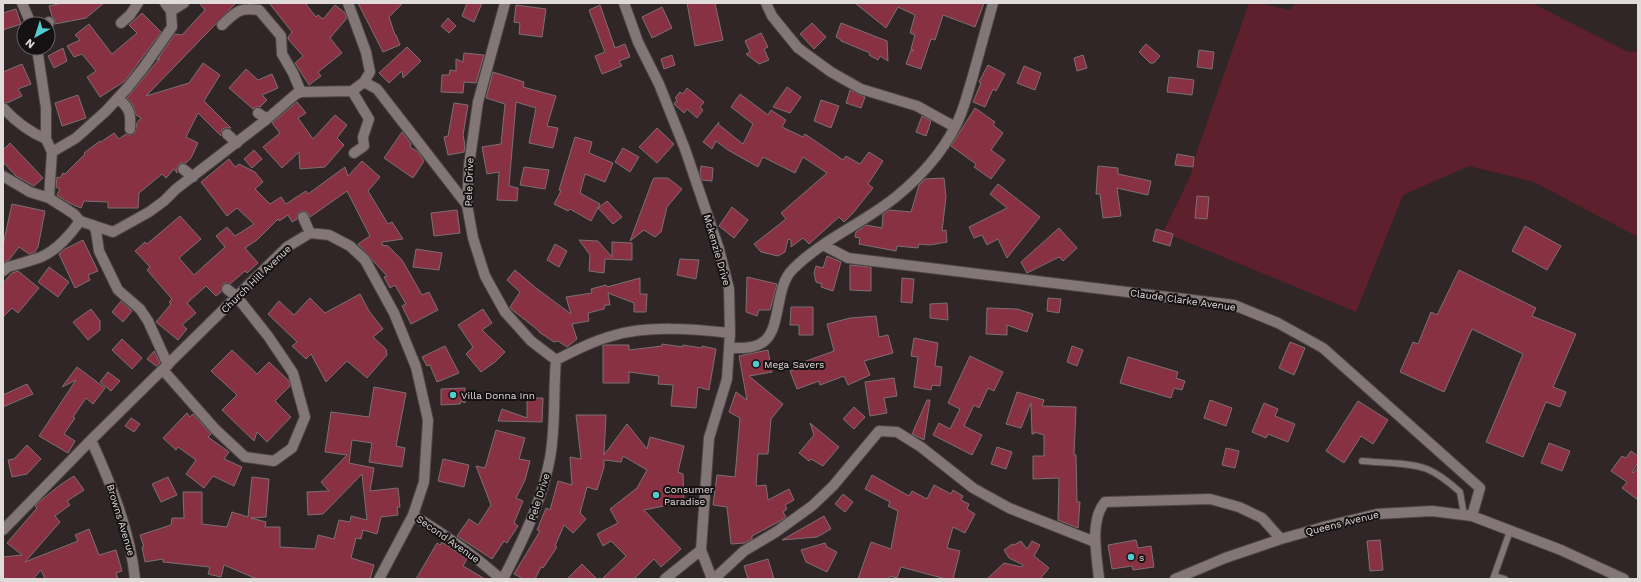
<svg xmlns="http://www.w3.org/2000/svg" width="1641" height="582" font-family="'Work Sans',sans-serif">
<rect width="100%" height="100%" fill="#302627"/>
<path fill="#5e202c" d="M1249,3H1257L1290,10L1296,3H1532L1628,52L1638,51V237L1534,182L1469,166L1403,195L1356,312L1163,232L1191,175L1197,151Z"/>
<path fill="#873142" stroke="#7d7072" d="M63,3H104L86,18L55,24V20L52,16L49,6Z
M199,3H236L146,96L189,83L203,63L220,75L204,101L231,128H225L222,129L221,136L198,113L186,137L198,143L191,158L186,163H181L178,165L177,168V173L174,169L166,178L162,174L139,193L138,208H108V202L84,201L81,208L69,203L57,195L60,189L56,187L57,177L60,178L63,173L65,174L85,154L84,153L100,141L101,142L114,133L119,139L126,134L130,135L135,133L137,123L141,118L136,115L133,105L127,98L160,58L157,60L175,34L182,35L205,10Z
M269,3H305L316,17L318,15L323,19L335,5L345,13L347,18L330,38L342,53L318,72L321,76L309,85L295,63L303,56L288,39V37L292,32Z
M358,3H403L389,17L395,35H396L400,45L383,52Z
M467,3H482L474,22L462,16Z
M687,3H715L723,40L695,46Z
M855,3H984L975,27L943,15L935,40L931,39L921,69L906,64L911,50L914,51L911,49L915,35L910,33L915,15L898,7L886,28Z
M516,5L546,9L542,37L519,34L520,23L514,22Z
M600,5L615,48L625,44L630,57L619,61L622,66L602,74L595,56L605,52L589,10Z
M662,7L672,28L652,38L642,17Z
M16,9L21,24L3,30V13Z
M142,13L161,32L125,81L100,97L87,77L96,71L82,54L74,57L67,46L80,40L75,35L89,24L112,54L137,33L129,25Z
M448,18L456,26L449,33L441,26Z
M812,23L826,37L814,49L800,34Z
M841,23L887,41L888,61L880,56L878,60L869,55L870,53L841,41V40L836,37Z
M761,33L768,47L764,49L769,60L759,64L746,54L750,52L745,41Z
M1146,44L1160,56L1154,63H1150L1139,52Z
M407,47L421,61L403,78L402,71L389,83L379,73Z
M63,48L67,61L54,68L48,56Z
M1199,50L1214,52L1212,69L1197,67Z
M464,53L484,55L476,83L464,82L463,93L441,92L442,75H449L450,70L456,71V59L463,62Z
M672,55L675,65L664,69L661,59Z
M1083,55L1087,68L1077,71L1074,58Z
M22,64L31,84L18,89L22,96L7,103L3,102V72Z
M988,65L1005,74L996,91L993,89L985,107L973,102L981,83L979,82Z
M1024,66L1041,73L1035,90L1017,83Z
M246,69L258,80L272,74L278,88L262,95L267,100L260,107H255L253,109L229,88Z
M493,72L524,82L523,87L556,96L547,126L558,128L553,148L529,143L536,108L516,102L509,186L518,188L517,201L497,200L499,172L487,174L482,147L501,144L505,104L486,98Z
M1169,77L1194,80L1192,95L1167,92Z
M787,87L801,97L790,113L773,107Z
M687,88L704,102L700,107L703,110L697,118L687,109L684,113L674,104L677,100L675,98L680,92L683,94Z
M850,90L865,97L861,108L846,103Z
M740,94L768,115L771,110L786,120L782,127L803,137L805,134L843,160L846,156L860,164L869,152L883,161L868,184L873,188L853,213L844,222L839,217L809,244L803,238L791,247V240L788,239L785,252L778,256L761,252L754,244L786,219L781,213L827,173L803,157L795,173L763,157L758,167L728,150L716,141L712,149L703,142L719,122L718,124L743,144L753,124L731,107Z
M78,95L86,118L62,126L55,103Z
M821,100L839,106L831,128L814,121Z
M297,102L306,113L298,118L313,139L335,115L347,125L337,138L344,145L325,167L300,169L299,152L282,168L263,147L280,133L272,123Z
M454,103L468,105L463,135L465,145L464,152L448,155L444,137L448,136Z
M975,108L995,122L993,125L1003,133L991,150L1005,160L991,179L974,167L976,164L951,146Z
M922,116L931,121L926,136L916,132Z
M657,128L674,144L657,163L639,147Z
M402,132L411,144L410,147L418,152L424,161L413,178L384,158Z
M575,137L592,142L589,153L613,163L605,182L585,174L580,193L600,204L591,221L570,209L568,211L554,204L561,191L559,190Z
M10,143L43,178L34,186L16,176L3,162V150Z
M623,148L639,157L630,172L615,162Z
M254,150L262,159L252,168L244,159Z
M1177,154L1194,157L1193,167L1175,165Z
M229,159L235,167L239,164L255,172L263,182L255,189L270,204L281,197L286,204L306,191L308,194L345,167L348,176L362,161L380,177L368,191L388,224L392,222L403,239L382,242V245L388,246L402,260L422,295L429,292L438,310L411,324L402,306L406,304L395,285L390,288L384,277L387,276L358,244L370,236L347,191L310,217L307,212L303,211L298,213L297,219L292,222L288,215L279,221L278,219L257,240L245,248L258,263L247,273L245,271L230,284L225,283L222,285L221,292L216,296L206,286L187,303L196,313L182,325L187,329L178,340L156,322L171,304L169,302L172,299L147,270L150,267L135,251L145,242L147,244L180,216L201,239L179,258L194,275L225,247L216,236L227,227L235,236L254,224L237,208L227,216L201,182Z
M701,166L713,168L712,181L702,180L700,173Z
M1098,166L1118,168V174L1151,181L1148,195L1117,188L1121,216L1103,218L1100,194H1096Z
M524,167L549,170L545,189L520,185Z
M654,178H668L682,189L667,207L661,232L655,237L644,230L630,241L652,182Z
M944,178L946,197L942,231L946,230L947,242L930,245L919,244L918,248L897,246L896,251L859,244L860,238L855,237L856,232L866,225L882,228L883,214L889,210L911,212L919,185L925,179Z
M998,184L1040,217L1007,258L998,239L987,245L982,235L974,238L969,227L1007,208L990,194Z
M1197,196L1209,197L1207,219L1195,218Z
M607,201L622,217L613,224L598,208Z
M12,204L45,211L38,247L34,253L29,254L19,247L9,260L3,263V245Z
M732,207L748,220L734,238L719,226Z
M457,210L460,233L434,236L431,213Z
M1525,226L1561,246L1547,270L1512,251Z
M1059,228L1077,248L1063,261L1059,257L1027,273L1021,262Z
M1156,229L1173,234L1170,246L1153,241Z
M83,240L98,271L88,275L90,280L75,288L59,254L65,249Z
M579,240L598,241L612,257V242L632,243V260L605,259L604,273L589,271L590,255Z
M555,244L567,251L559,267L547,260Z
M416,249L442,253L439,270L413,267Z
M827,256L841,262L833,291L821,287L822,284L816,282L814,273L816,266L823,268Z
M680,259L699,260L696,279L677,275Z
M850,265L871,267V291L850,290Z
M49,267L69,282L58,297L38,282Z
M515,270L536,288L571,314L566,297L592,293L591,289L606,285L607,287L640,278V294H647L646,312H634V303L608,293L610,305H605L604,309L588,313L589,321L572,324L577,339L567,347L558,341L554,342L539,332V331L510,308V307L520,292L507,280Z
M1459,270L1536,308L1532,316L1576,334L1553,387L1566,392L1560,407L1546,402L1523,457L1486,442L1523,354L1472,329L1444,392L1400,372L1413,342L1418,344L1431,312L1437,315Z
M18,271L39,288L18,313L12,308L3,317V283L12,273Z
M747,277L777,284L770,310H759L757,316L746,312Z
M902,278L914,279L912,303L901,302Z
M360,294L369,311L383,329L373,337L386,349L387,355L367,378L347,361L326,382L311,354L306,359L292,346L297,342L268,314L279,301L294,315L310,298L325,313Z
M1048,298L1061,299L1059,313L1047,311Z
M121,301L132,311L123,322L112,312Z
M947,303L948,320L930,318V304Z
M791,307H813V335H799V325H790Z
M987,308L1017,309L1033,314L1027,332L1007,325V335L986,334Z
M91,309L100,321V330L88,340L73,322Z
M483,309L492,323L482,330L505,352L495,362L481,372L466,354L473,347L458,325Z
M876,316L879,337L888,335L893,353L864,361L870,375L848,385L844,376L820,385L819,381L797,389L790,371L800,367L798,364L834,351L827,324L850,318Z
M914,338L938,343L935,366L942,367L940,386L932,385L931,390L914,387L918,357L911,356Z
M122,339L142,358L132,369L112,350Z
M1290,342L1305,348L1294,375L1279,368Z
M662,344L683,347V345L702,348V346L716,349L709,390L698,387L696,408L671,406L673,385L658,384L659,376L629,372V383H603V345H629V350L662,346Z
M445,346L459,373L437,382L430,365L427,366L422,357Z
M1072,346L1083,350L1077,366L1067,362Z
M232,350L257,374L269,362L289,381L290,386L275,401L291,417L267,442L257,432L254,441L222,410L237,395L211,371Z
M768,350L772,372L749,376L783,404L771,419L768,454H758L756,486L766,485L768,500L789,489L794,500L785,505L787,509L783,512L786,517L780,521L752,536V539L745,543L731,544L727,507L713,505L717,475L735,477L740,418L729,412L736,392L747,400L739,356Z
M154,351L160,363L156,366L147,359Z
M970,356L1003,372L994,391L988,388L979,408L974,405L964,426L982,435L972,455L933,435L939,423L950,429L960,409L948,403Z
M1128,357L1178,372L1176,378L1185,381L1182,390L1174,388L1171,398L1120,383Z
M77,367L105,388L93,404L86,398L73,417L75,418L64,434L75,441L68,453L39,436L76,380L62,387Z
M108,372L120,381L111,391L100,382Z
M894,378L897,396L884,398L887,413L870,416L865,382Z
M27,384L33,394L3,407V395Z
M374,387L406,393L396,446L405,448L402,467L369,462L372,443L352,440L349,463L374,468L370,491L398,488L400,507H397L398,515L381,517L377,534L363,530L361,539L356,538L351,558L374,565L370,579H257L224,565L221,577L208,574L210,567L163,562V559L145,562L142,547H144L140,535L171,525L172,518H184L183,492H202V524L227,527L232,512L248,517L252,477L269,479L266,517L251,518L266,522L265,527H280V547L315,549L318,535L334,539L339,520L350,522L351,516L367,520L362,474L323,514L308,515L307,492L329,491L321,482L347,455L325,452L331,412L369,417Z
M465,388V403L461,401L460,404L441,405V389Z
M1017,392L1044,400L1042,406L1076,407L1074,455H1076L1077,502H1080L1078,528L1058,520L1059,478L1033,479V456H1044V435L1034,432V434H1032L1031,403L1021,428L1006,424Z
M527,398H543L542,422L498,421L502,409L527,418Z
M927,400H930L924,440L912,434Z
M1210,400L1232,408L1226,426L1204,418Z
M1358,401L1388,420L1373,444L1361,436L1344,463L1326,451Z
M1264,403L1278,409L1275,416L1295,424L1288,442L1268,434L1266,438L1252,432Z
M854,407L865,417L854,429L843,419Z
M187,413L190,417L193,414L211,434L208,437L229,452L224,459L242,467L234,486L213,476L204,488L186,474L196,460L178,447L176,450L163,438Z
M576,415H606L604,455L627,424L647,449L650,437L684,446L678,472L683,474L684,502L644,510L681,549L661,567L654,559L634,579H602L626,556L611,541L603,546L597,534L618,523L610,509L637,488L647,470L623,456L621,462L604,460V467L597,490L587,487L580,513L586,519L573,533L564,525L555,546L557,547L543,568L541,567L535,579H524L514,574L540,531L537,530L546,508L550,510L558,481L572,485L570,457L581,459Z
M131,418L140,424L134,432L125,426Z
M810,423L839,447L823,466L811,459L809,461L799,453L814,435Z
M496,430L525,438L519,459L530,461L525,480L516,498L523,501L514,523L518,526L507,543L504,541L492,559L457,536L469,519L478,525L491,505L476,466L485,468Z
M1549,443L1570,451L1562,471L1541,463Z
M27,445L41,459L27,474L12,477L8,460L14,459Z
M997,447L1012,452L1006,469L991,464Z
M1226,448L1239,451L1235,468L1222,465Z
M1631,451L1638,456V463L1632,472L1633,473L1638,467V500L1622,488L1627,482L1611,471L1622,456L1626,458Z
M443,459L469,465L464,487L438,481Z
M872,475L909,496L912,491L927,499L934,485L951,494L953,490L963,496L961,500L969,504L967,509L975,514L965,533L953,527L947,548L960,551L953,579H946L901,567L897,578L890,576L889,579H858L871,542L891,549L898,511L888,506L890,502L865,489Z
M74,476L84,490L67,501L70,505L55,516L60,522L25,562L78,541L75,535L89,529L99,555L116,550L122,571L116,573L118,579H45L41,570L33,579H3V557L22,555L7,543L37,508L35,506L39,502L60,485Z
M168,477L177,495L161,502L152,484Z
M843,494L853,502L845,512L835,504Z
M824,516L831,529L817,537L782,540Z
M1136,540L1138,548L1151,546L1154,567L1133,570L1132,566L1112,569L1108,545Z
M1380,540L1383,570L1370,571L1367,541Z
M1021,541L1027,549L1032,541L1040,545L1034,556L1049,568L1040,579H987L1004,563L1022,567L1023,565L1009,558L1004,550L1012,544L1014,545Z
M442,542L467,559L463,566L485,579H416L437,543L440,545Z
M825,543L827,547L837,552L827,572L806,562L801,550Z
M768,559L774,579H748L744,566Z
M582,564L597,579H567Z"/>
<g fill="none" stroke-linecap="round" stroke-linejoin="round">
<g stroke="#4c4445" stroke-width="8">
<path id="service" d="M1362,461C1383,463 1407,462 1427,469C1439,474 1450,483 1460,492L1464,515
M1495,576L1505,579
M1493,579L1510,531"/>
</g>
<g stroke="#4c4445" stroke-width="12">
<path id="minor" d="M22,3L31,24
M505,3L478,102L469,165L467,205L473,238L485,276L505,312L531,341L556,360
M624,3L638,42L659,84L685,149L719,249L729,289L730,333L727,379L709,438L701,550L712,579
M766,3L772,16L798,48L831,72L861,89L917,106L955,127
M171,11L184,3
M121,23L130,15L138,3
M222,25C236,12 239,7 259,10L281,36L282,54L293,73L301,92
M48,26L49,22
M37,48L46,108V139L52,152L49,198L74,214L80,221L113,232L149,212L164,201L176,189L267,119L296,94L301,92L352,91L364,82L370,72L366,52L348,3
M364,82L377,89L467,205
M352,91L369,119L363,137L364,146L354,153
M118,98C130,109 131,113 130,129
M3,108C16,122 29,132 46,139
M258,113L267,119
M227,134L237,143
M52,152L76,138L106,111L129,86L144,67L172,27L171,11L165,3
M183,169L193,177
M3,176L30,192L49,198
M303,217L310,233
M93,225L96,231L99,251L118,290L140,309L148,321L168,365
M823,245L848,258L1234,305L1278,323L1323,348L1480,488L1472,516
M3,271L8,267C19,264 30,261 41,257C56,251 71,234 80,221
M730,348C739,348 751,349 760,344C783,333 773,288 793,269C823,239 864,223 897,196C920,177 941,154 955,127C963,113 967,95 972,79C979,53 986,28 993,3
M163,370L215,429L245,457L274,461L292,448L305,417L293,373L268,336L237,297L227,289
M91,440C111,484 130,530 135,579
M413,515C444,534 474,555 501,579
M3,530L91,440L287,247L310,233L329,235L350,246L365,260L394,313L416,367L428,420L424,482L413,515L379,579
M503,579C523,540 542,501 550,458C556,425 553,393 556,360C574,351 592,341 612,336C647,325 694,329 730,333
M665,579L701,550
M714,579L744,551L776,532L812,506L833,486L879,431L897,432L921,447L973,488L1009,508L1095,542
M1099,579C1097,556 1089,521 1105,502L1210,499L1239,507L1262,518L1281,539
M1175,579L1225,558L1281,539L1327,526L1377,514L1432,511L1472,516L1561,550L1624,579"/>
</g>
<use href="#service" stroke="#827677" stroke-width="6"/>
<use href="#minor" stroke="#827677" stroke-width="10"/>
</g>
<g fill="#52cdcf" stroke="#151011" stroke-width="1.5">
<circle cx="756" cy="364" r="4"/>
<circle cx="453" cy="395" r="4"/>
<circle cx="656" cy="495" r="4"/>
<circle cx="1131" cy="557" r="4"/>
</g>
<g text-anchor="middle" dominant-baseline="central" stroke-width="4" stroke-linejoin="round" paint-order="stroke">
<g font-size="10" fill="#e1dada" stroke="#151011">
<text transform="translate(469 182) rotate(-88)">Pele Drive</text>
<text transform="translate(717 250) rotate(74)">Mckenzie Drive</text>
<text transform="translate(256 279) rotate(-44)">Church Hill Avenue</text>
<text transform="translate(1183 300) rotate(8)">Claude Clarke Avenue</text>
<text transform="translate(539 497) rotate(-72)">Pele Drive</text>
<text transform="translate(121 520) rotate(73)">Browns Avenue</text>
<text transform="translate(1342 523) rotate(-14)">Queens Avenue</text>
<text transform="translate(448 539) rotate(35)">Second Avenue</text>
</g>
<g font-size="10" fill="#e1dada" stroke="#151011" text-anchor="start">
<text x="764" y="364">Mega Savers</text>
<text x="461" y="395">Villa Donna Inn</text>
<text x="664" y="489">Consumer<tspan x="664" dy="12">Paradise</tspan></text>
<text x="1139" y="557">s</text>
</g>
</g>
<rect width="1641" height="582" fill="none" stroke="#e1dada" stroke-width="8"/>
<g transform="translate(36 36) rotate(219)"><circle r="19" fill="#151011" stroke="#676161"/>
<path d="M0-3L7 15L0 10L-7 15Z" fill="#52cdcf"/>
<text y="-6" font-size="11" font-weight="bold" text-anchor="middle" fill="#e1dada">N</text>
</g>
</svg>
